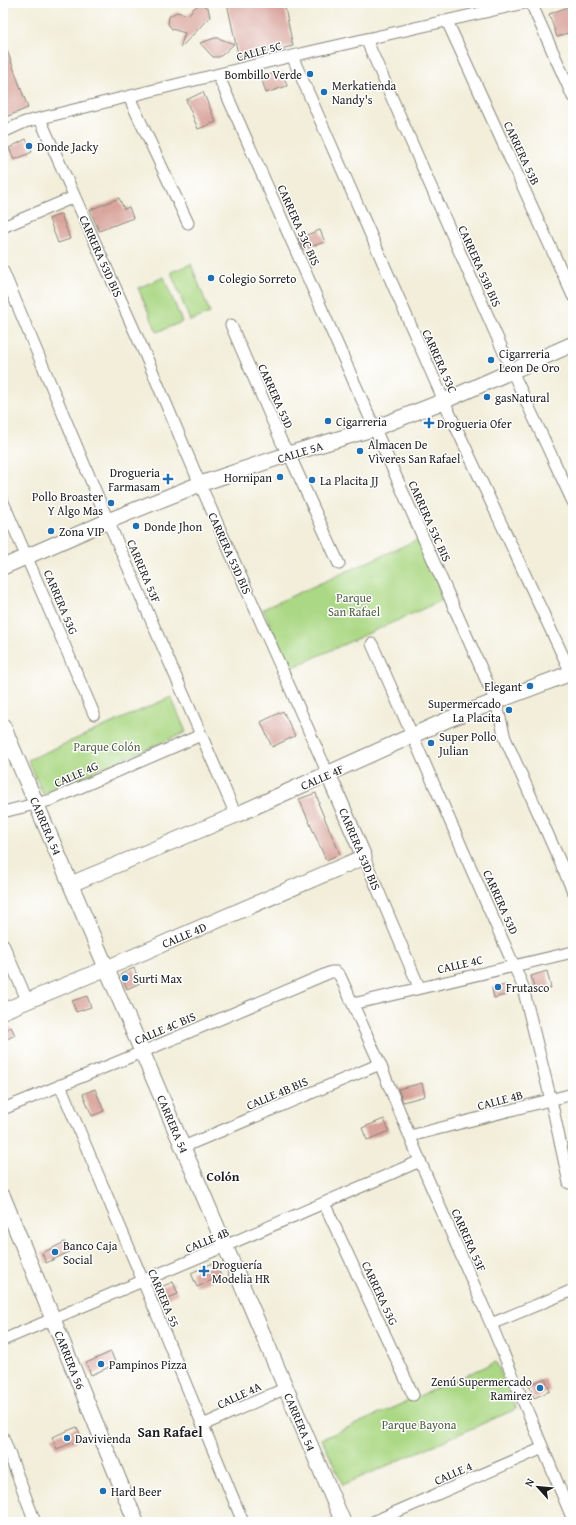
<svg xmlns="http://www.w3.org/2000/svg" width="576" height="1525" font-family="'Gentium Book Plus',serif">
<rect width="100%" height="100%" fill="#fff"/>
<filter id="ink" filterUnits="userSpaceOnUse"><feTurbulence type="fractalNoise" baseFrequency=".025" numOctaves="2"/><feDisplacementMap in="SourceGraphic" scale="8" xChannelSelector="R" yChannelSelector="G"/><feConvolveMatrix kernelMatrix="1 2 1 2 8 2 1 2 1" color-interpolation-filters="sRGB"/></filter>
<filter id="wash" filterUnits="userSpaceOnUse"><feTurbulence type="fractalNoise" baseFrequency=".012" numOctaves="4" result="noise"/><feDisplacementMap in="SourceGraphic" scale="16" xChannelSelector="R" yChannelSelector="G"/><feGaussianBlur stdDeviation="0.9" result="paint"/><feColorMatrix in="noise" values="0 0 0 0 0 0 0 0 0 0 0 0 0 0 0 0 0 1.4 0 .05"/><feComposite in="paint" operator="in"/></filter>
<g filter="url(#wash)">
<rect width="100%" height="100%" fill="#f2eeda"/>
<path fill="#abd884" stroke="#647a50" d="M191,264L210,313L190,321L171,272Z
M164,277L182,322L157,332L138,288Z
M419,539L445,599L289,669L263,609Z
M171,697L186,732L43,794L28,760Z
M496,1362L516,1409L343,1485L322,1439Z"/>
<g id="blocks">
<path fill="#d8a39a" d="M227,3H284L293,46L239,59Z
M199,5H202L208,8L210,17L180,48L185,33L172,29L168,24L169,17L171,15L177,12L188,15L194,8Z
M573,5V31L557,37L549,14Z
M215,38H218L234,44L222,55L219,57H213L200,43Z
M4,42L28,108L3,118V43Z
M279,72L283,73L287,86L266,93L261,77Z
M203,92L216,122L198,129L186,100Z
M26,139L32,152L14,160L9,148Z
M119,198L124,209L129,207L133,218L99,231L90,210Z
M61,214L70,239L58,243L49,219Z
M320,230L325,242L303,249L298,238Z
M283,711L295,736L272,747L261,722Z
M316,793L319,803H318L340,854L326,860L299,799Z
M134,968L140,983L127,989L121,974Z
M547,971L551,988L535,992L531,976Z
M506,985L508,994L494,998L492,988Z
M87,996L91,1007L76,1012L72,1001Z
M11,1027L15,1035L3,1041V1031Z
M422,1083L425,1096L403,1102L398,1089Z
M95,1089L104,1111L92,1116L83,1094Z
M384,1119L389,1131L367,1140L362,1128Z
M65,1242L69,1252L46,1263L42,1253Z
M215,1262L221,1276L197,1287L191,1273Z
M173,1282L178,1294L159,1302L154,1290Z
M111,1352L116,1364L91,1375L86,1363Z
M545,1378L550,1391L534,1398L529,1385Z
M77,1427L82,1439L57,1449L52,1437Z"/>
</g>
</g>
<g filter="url(#ink)">
<use href="#blocks" fill-opacity="0" stroke="#87857b" stroke-width="1"/>
<g fill="none" stroke-linecap="round" stroke-linejoin="round">
<g stroke="#87857b" stroke-width="13">
<path id="street" d="M531,3L573,97
M447,21L573,296
M366,39L512,371L573,502
M292,56L448,410L571,673
M218,75L496,702L505,738L573,891
M129,97L188,223
M40,119L148,361L200,484L328,774
M3,132L25,122L292,56L524,3
M3,227L74,197
M3,271L108,521L236,815
M231,325L282,443L289,454L339,564
M3,502L94,714
M372,644L522,984L551,1100L569,1183
M3,812L51,800L201,735
M364,857L419,987
M3,944L27,1000
M353,1004L573,952
M60,1085L143,1281L243,1522
M3,1109L142,1052L331,972H336L340,976L380,1064L420,1161L491,1324L573,1520
M410,1136L573,1094
M183,1147L380,1064
M324,1203L413,1395
M491,1324L573,1290
M3,1340L225,1246L420,1161
M203,1425L286,1388
M3,1437L35,1522
M373,1522L543,1448"/>
</g>
<g stroke="#87857b" stroke-width="17">
<path id="secondary" d="M3,567L108,521L200,484L289,454L375,428L444,401L573,344
M3,726L343,1522
M71,884L236,815L449,719L571,673L573,676
M3,1011L107,968L364,857L328,774
M3,1197L136,1522"/>
</g>
<use href="#street" stroke="#fff" stroke-width="11"/>
<use href="#secondary" stroke="#fff" stroke-width="15"/>
</g>
</g>
<g fill="#1f6fb2" stroke="#fff" stroke-width="1.5">
<circle cx="310" cy="74" r="4"/>
<circle cx="324" cy="92" r="4"/>
<circle cx="29" cy="146" r="4"/>
<circle cx="211" cy="278" r="4"/>
<circle cx="491" cy="360" r="4"/>
<circle cx="487" cy="397" r="4"/>
<circle cx="328" cy="421" r="4"/>
<path d="M427 417h4v4h4v4h-4v4h-4v-4h-4v-4h4z"/>
<circle cx="360" cy="451" r="4"/>
<circle cx="280" cy="477" r="4"/>
<path d="M166 473h4v4h4v4h-4v4h-4v-4h-4v-4h4z"/>
<circle cx="312" cy="480" r="4"/>
<circle cx="111" cy="503" r="4"/>
<circle cx="136" cy="526" r="4"/>
<circle cx="51" cy="531" r="4"/>
<circle cx="530" cy="686" r="4"/>
<circle cx="509" cy="710" r="4"/>
<circle cx="431" cy="743" r="4"/>
<circle cx="125" cy="978" r="4"/>
<circle cx="498" cy="987" r="4"/>
<circle cx="55" cy="1252" r="4"/>
<path d="M202 1265h4v4h4v4h-4v4h-4v-4h-4v-4h4z"/>
<circle cx="101" cy="1364" r="4"/>
<circle cx="540" cy="1388" r="4"/>
<circle cx="67" cy="1438" r="4"/>
<circle cx="103" cy="1491" r="4"/>
</g>
<g text-anchor="middle" dominant-baseline="central" stroke-width="3" stroke-linejoin="round" paint-order="stroke">
<g font-size="12" fill="#1c1c1c" stroke="#fff">
<text transform="translate(259 51) rotate(-15)">CALLE 5C</text>
<text transform="translate(522 153) rotate(65)">CARRERA 53B</text>
<text transform="translate(299 225) rotate(66)">CARRERA 53C BIS</text>
<text transform="translate(101 256) rotate(66)">CARRERA 53D BIS</text>
<text transform="translate(480 266) rotate(66)">CARRERA 53B BIS</text>
<text transform="translate(440 361) rotate(66)">CARRERA 53C</text>
<text transform="translate(276 396) rotate(66)">CARRERA 53D</text>
<text transform="translate(300 452) rotate(-17)">CALLE 5A</text>
<text transform="translate(430 521) rotate(66)">CARRERA 53C BIS</text>
<text transform="translate(230 553) rotate(66)">CARRERA 53D BIS</text>
<text transform="translate(144 571) rotate(67)">CARRERA 53F</text>
<text transform="translate(61 602) rotate(67)">CARRERA 53G</text>
<text transform="translate(76 774) rotate(-24)">CALLE 4G</text>
<text transform="translate(322 777) rotate(-24)">CALLE 4F</text>
<text transform="translate(46 826) rotate(67)">CARRERA 54</text>
<text transform="translate(360 849) rotate(67)">CARRERA 53D BIS</text>
<text transform="translate(501 902) rotate(66)">CARRERA 53D</text>
<text transform="translate(184 935) rotate(-23)">CALLE 4D</text>
<text transform="translate(460 964) rotate(-13)">CALLE 4C</text>
<text transform="translate(165 1028) rotate(-23)">CALLE 4C BIS</text>
<text transform="translate(277 1093) rotate(-23)">CALLE 4B BIS</text>
<text transform="translate(500 1100) rotate(-15)">CALLE 4B</text>
<text transform="translate(173 1124) rotate(67)">CARRERA 54</text>
<text transform="translate(207 1240) rotate(-23)">CALLE 4B</text>
<text transform="translate(469 1240) rotate(66)">CARRERA 53F</text>
<text transform="translate(380 1293) rotate(65)">CARRERA 53G</text>
<text transform="translate(164 1298) rotate(67)">CARRERA 55</text>
<text transform="translate(70 1360) rotate(68)">CARRERA 56</text>
<text transform="translate(239 1395) rotate(-25)">CALLE 4A</text>
<text transform="translate(300 1422) rotate(67)">CARRERA 54</text>
<text transform="translate(453 1473) rotate(-24)">CALLE 4</text>
</g>
<g font-size="12" fill="#1c1c1c" stroke="#fff" text-anchor="start">
<text x="302" y="74" text-anchor="end">Bombillo Verde</text>
<text x="332" y="85">Merkatienda<tspan x="332" dy="14">Nandy's</tspan></text>
<text x="37" y="146">Donde Jacky</text>
<text x="219" y="278">Colegio Sorreto</text>
<text x="499" y="353">Cigarreria<tspan x="499" dy="14">Leon De Oro</tspan></text>
<text x="495" y="397">gasNatural</text>
<text x="336" y="421">Cigarreria</text>
<text x="437" y="423">Drogueria Ofer</text>
<text x="368" y="444">Almacen De<tspan x="368" dy="14">Vìveres San Rafael</tspan></text>
<text x="160" y="472" text-anchor="end">Drogueria<tspan x="160" dy="14">Farmasam</tspan></text>
<text x="272" y="477" text-anchor="end">Hornipan</text>
<text x="320" y="480">La Placita JJ</text>
<text x="103" y="496" text-anchor="end">Pollo Broaster<tspan x="103" dy="14">Y Algo Mas</tspan></text>
<text x="144" y="526">Donde Jhon</text>
<text x="59" y="531">Zona VIP</text>
<text x="522" y="686" text-anchor="end">Elegant</text>
<text x="501" y="703" text-anchor="end">Supermercado<tspan x="501" dy="14">La Placita</tspan></text>
<text x="439" y="736">Super Pollo<tspan x="439" dy="14">Julian</tspan></text>
<text x="133" y="978">Surti Max</text>
<text x="506" y="987">Frutasco</text>
<text x="63" y="1245">Banco Caja<tspan x="63" dy="14">Social</tspan></text>
<text x="212" y="1264">Droguería<tspan x="212" dy="14">Modelia HR</tspan></text>
<text x="109" y="1364">Pampinos Pizza</text>
<text x="532" y="1381" text-anchor="end">Zenú Supermercado<tspan x="532" dy="14">Ramirez</tspan></text>
<text x="75" y="1438">Davivienda</text>
<text x="111" y="1491">Hard Beer</text>
</g>
<g font-size="12" fill="#4e5e40" stroke="#fff">
<text x="354" y="597">Parque<tspan x="354" dy="14">San Rafael</tspan></text>
<text x="107" y="746">Parque Colón</text>
<text x="419" y="1424">Parque Bayona</text>
</g>
<g font-size="13" font-weight="bold" fill="#1c1c1c" stroke="#fff">
<text x="223" y="1176">Colón</text>
</g>
<g font-size="14" font-weight="bold" fill="#1c1c1c" stroke="#fff">
<text x="170" y="1432">San Rafael</text>
</g>
</g>
<rect width="576" height="1525" fill="none" stroke="#fff" stroke-width="16"/>
<g transform="translate(538 1487) rotate(297)" stroke="#ffffff" stroke-width="3" paint-order="stroke">
<path d="M0-3L7 15L0 10L-7 15Z" fill="#1c1c1c"/>
<text y="-6" font-size="11" font-weight="bold" text-anchor="middle" fill="#1c1c1c">N</text>
</g>
</svg>
